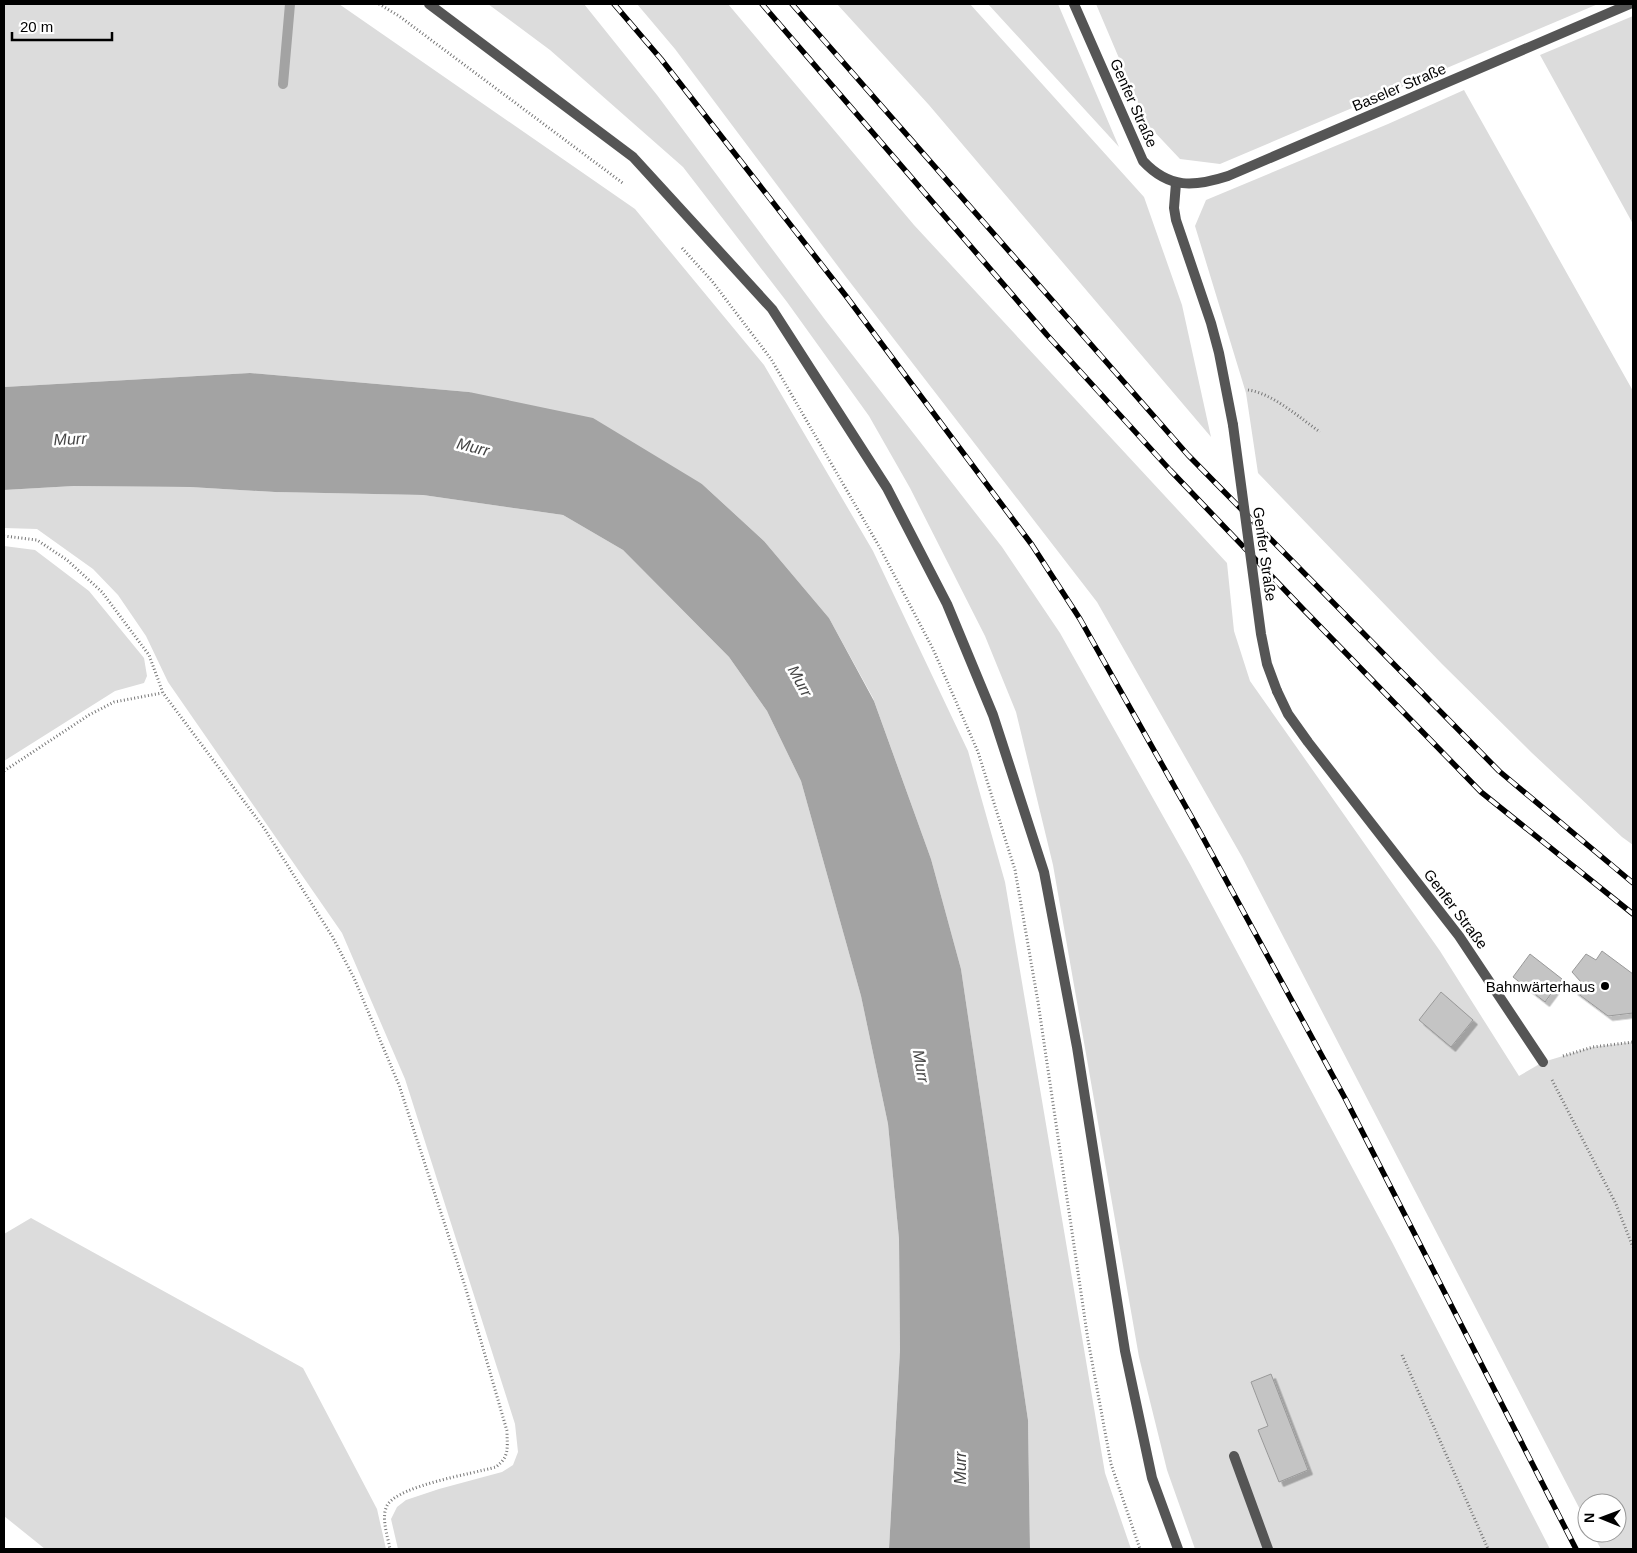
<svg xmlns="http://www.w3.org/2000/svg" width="1637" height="1553" font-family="Arial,sans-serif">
<defs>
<filter id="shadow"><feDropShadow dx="4.5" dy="4.5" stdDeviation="0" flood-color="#0004"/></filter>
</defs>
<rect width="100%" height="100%" fill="#fff"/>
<path fill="#dcdcdc" d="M4,4H339L635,209L764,365L873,551L968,751L1005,882L1105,1473L1131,1549H1030L1028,1420L961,969L931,859L873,698L829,618L764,541L702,484L469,392L250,373L4,387Z
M488,4H584L657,95L826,321L1002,547L1060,633L1190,864L1392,1242L1550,1549H1195L1167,1470L1139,1357L1053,865L1016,712L985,636L910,488L869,416L787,302L683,167L550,50Z
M637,4H728L914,225L1227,563L1234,631L1250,681L1440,951L1519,1076L1543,1062L1593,1047L1633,1042V1549H1601L1592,1533H1617V1503H1587V1523L1242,857L1097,602L846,277L675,49Z
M837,4H970L1144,197L1182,305L1211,437L929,105Z
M988,4H1058L1119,147Z
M1096,4H1598L1220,164L1180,159L1147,124Z
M1633,16V224L1540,55Z
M1464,90L1633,391V845L1622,837L1532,753L1442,664L1258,473L1246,393L1195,226L1206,200L1388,124Z
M74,486L190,487L275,492L423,495L563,515L623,550L729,657L767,711L801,781L861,996L888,1124L899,1239L900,1350L889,1549H398L391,1519L397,1507L406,1500L439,1489L502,1472L513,1465L518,1452L515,1424L405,1079L342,933L168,682L146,636L118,595L93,569L37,529L4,528V490Z
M4,546L35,550L89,591L144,658L147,676L144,683L115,691L4,761Z
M31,1218L303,1368L377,1509L386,1549H45L4,1516V1234Z"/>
<path fill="#a3a3a3" d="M250,373L469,392L593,418L702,484L764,541L829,618L874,701L931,859L961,969L1028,1420L1030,1549H889L900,1350L899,1239L888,1124L861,996L801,781L767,711L729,657L623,550L563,515L423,495L275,492L190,487L74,486L4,490V387Z"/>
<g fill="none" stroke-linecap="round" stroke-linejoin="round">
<path stroke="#a3a3a3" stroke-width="10" d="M283,84L290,4"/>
</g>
<path fill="#c4c4c4" stroke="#999" filter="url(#shadow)" d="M1602,951L1633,974V1013L1608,1016L1573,990L1581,982L1572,972L1586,954L1596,960Z
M1530,954L1562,979L1545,1002L1513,977Z
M1441,992L1473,1020L1451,1047L1419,1020Z
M1271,1374L1308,1470L1279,1482L1258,1430L1268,1426L1251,1382Z"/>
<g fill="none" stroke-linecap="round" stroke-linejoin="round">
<path stroke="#777" stroke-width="3" stroke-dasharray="1 2.5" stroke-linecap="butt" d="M379,4L399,16L624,184
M682,248L712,281L771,359L880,548L933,649L978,752L1015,870L1038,1002L1088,1340L1111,1464L1140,1549
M1248,390C1272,393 1300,418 1320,432
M4,536L37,540L67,560L102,592L149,655L163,693L264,828L332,936L354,978L399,1085L465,1286L507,1431C507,1448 510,1456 496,1467C471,1474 402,1485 388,1504C380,1516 388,1537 390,1549
M4,771L89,715L114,702L162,693
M1563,1056L1593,1047L1633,1042
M1552,1080L1616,1204L1633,1247
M1402,1355L1488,1549"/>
<path stroke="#555" stroke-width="10" d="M1176,183L1174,208L1176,220L1211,323L1219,353L1233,425
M1277,691L1288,714L1308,742L1459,936L1543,1062
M1234,1456L1268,1549"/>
<path stroke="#555" stroke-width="10" d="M1074,4L1143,161C1169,189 1194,187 1228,176L1630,4"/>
<path stroke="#555" stroke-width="10" d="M429,4L633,157L772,309L887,488L947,604L993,715L1044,872L1077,1047L1125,1351L1152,1478L1178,1549"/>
<g stroke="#000" stroke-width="5.5">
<path id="rail" d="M614,4L661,59L846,296L1032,545L1080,619L1195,823L1346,1100L1576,1549
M762,4L1047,335L1170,470L1302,608L1481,792L1633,914
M792,4L1188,455L1499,771L1633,883"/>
</g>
<use href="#rail" stroke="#fff" stroke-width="4" stroke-dasharray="11" stroke-linecap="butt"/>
<path stroke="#555" stroke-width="10" d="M1233,425L1261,634L1267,664L1277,691"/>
</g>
<circle fill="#000" stroke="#fff" stroke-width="2" cx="1605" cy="986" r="5"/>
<g text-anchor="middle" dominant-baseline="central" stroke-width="5" stroke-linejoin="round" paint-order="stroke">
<g font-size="15" fill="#000" stroke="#fff">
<text transform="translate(1399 87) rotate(-23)">Baseler Straße</text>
<text transform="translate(1134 103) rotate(66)">Genfer Straße</text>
<text transform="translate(1265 554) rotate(82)">Genfer Straße</text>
<text transform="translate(1456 909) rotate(53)">Genfer Straße</text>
</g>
<g font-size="15" fill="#000" stroke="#fff" text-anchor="end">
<text x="1595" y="986">Bahnwärterhaus</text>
</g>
<g font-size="16" font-style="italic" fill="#444" stroke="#fff">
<text transform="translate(70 439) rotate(-3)">Murr</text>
<text transform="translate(473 447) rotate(14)">Murr</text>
<text transform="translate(800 681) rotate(61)">Murr</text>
<text transform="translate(921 1066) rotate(80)">Murr</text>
<text transform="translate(960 1468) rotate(-90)">Murr</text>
</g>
</g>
<rect width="1637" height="1553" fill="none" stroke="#000000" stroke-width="10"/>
<g transform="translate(1602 1518) rotate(271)"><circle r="24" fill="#ffffff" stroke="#999999"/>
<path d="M0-4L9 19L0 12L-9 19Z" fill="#000000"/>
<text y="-8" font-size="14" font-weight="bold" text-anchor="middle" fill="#000000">N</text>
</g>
<path d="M12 32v8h100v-8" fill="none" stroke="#000000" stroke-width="2.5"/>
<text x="20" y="32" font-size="15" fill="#000000" stroke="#ffffff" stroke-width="4" paint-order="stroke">20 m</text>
</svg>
